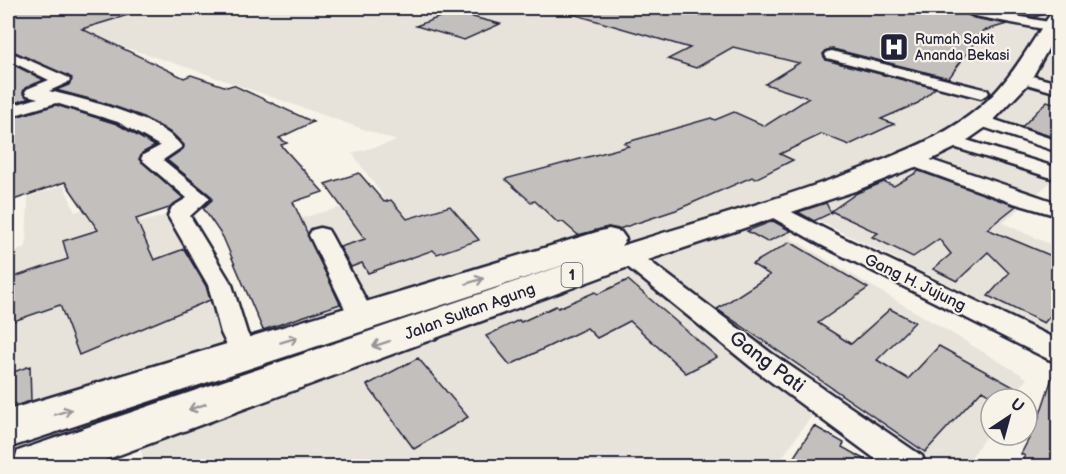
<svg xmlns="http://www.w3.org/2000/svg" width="1066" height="474" font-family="'Balsamiq Sans',sans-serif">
<rect width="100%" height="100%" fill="#f7f3e8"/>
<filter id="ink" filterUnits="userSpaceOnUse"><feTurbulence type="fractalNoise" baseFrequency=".0167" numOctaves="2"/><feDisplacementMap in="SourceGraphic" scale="12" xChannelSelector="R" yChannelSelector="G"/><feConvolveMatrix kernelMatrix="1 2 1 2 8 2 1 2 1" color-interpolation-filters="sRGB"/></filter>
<g filter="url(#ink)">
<path fill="#e7e3db" d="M8,8H1058V145L980,120L950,141L1054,179L1003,223L1058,248V327L1052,335L819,221L789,237L1027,378L1012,399H991V429L965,466H899L814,412L776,466H145L135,429L35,466H8V253L26,247L28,197L64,185L75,212L117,197L142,222L191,208L251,345L307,325L271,226L383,196L352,153L397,141L192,69L43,21L8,30Z"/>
<path fill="#c2bfbd" stroke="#22223b" stroke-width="1.5" d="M8,8H137L138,12L82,29L184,78L191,75L227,87L233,85L313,122L279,138L287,143L281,145L323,192L293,202L340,304L263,330L223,237L203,208L212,200L211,196L167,160L183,149L184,145L173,134L141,116L101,102L56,90L69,85L72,78L8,49Z
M569,8H954L974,18L1007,24L983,31L949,78L833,49L827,50L823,54L826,60L935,88L918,103L881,119L894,124L849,145L822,134L780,154L793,160L755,179L752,177L676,210L619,229L608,227L578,235L563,222L558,223L535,201L531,202L505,179L629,146L624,143L711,118L715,120L734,112L765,126L809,98L765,84L799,63L733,47L696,68L668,59L690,48L569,13Z
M983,8H1047L1048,13L1034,17Z
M453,12L500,24L464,40L416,26Z
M8,62L44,80L25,88L23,93L30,98L8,105Z
M1047,101L1059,105V139L1022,127Z
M56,105L117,124L155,146L142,153L139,159L183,198L169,208L136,219L154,260L184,249L206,286L210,300L79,355L60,305L8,323V279L68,259L63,241L98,230L65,182L8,202V119Z
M919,171L1016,206L987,229L1059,259V306L1044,323L988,296L1009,273L988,252L957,281L933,269L951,254L939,239L913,257L872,237L878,233L831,211L857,193L884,182L894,186Z
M359,173L384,202L391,200L407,219L450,206L479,240L437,254L433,250L368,273L362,263L351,267L340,247L365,239L325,184Z
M826,203L831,213L814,221L798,212Z
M773,221L791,231L767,242L747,231Z
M790,242L868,288L818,323L851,344L890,309L915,322L877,360L908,379L939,346L1035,399H997L982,390L925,452L717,309L770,275L752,264Z
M628,280L717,357L686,373L630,321L597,338L587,328L510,365L486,336L519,320L521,322L556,306L558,308L595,292L598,294Z
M418,358L468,417L414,449L367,385Z
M30,366L31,401L8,408V374Z
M1055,369H1059V466H1018L1025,456L1021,454L1037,423Z
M814,426L844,443L842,447L876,466H788Z"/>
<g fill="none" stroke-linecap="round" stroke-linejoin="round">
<g stroke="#22223b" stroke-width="5">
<path id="minor" d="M956,8H973L1054,23L1058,24V30L1054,31L975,16Z
M8,51L67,77L70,80L67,83L49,91C83,99 162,117 182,147L163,160L210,198L190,216L232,285L247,333L258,353L254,360L244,363L234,360L221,333L208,285L168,216L172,207L187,198L141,159L143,155L160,146L118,122L56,103L8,117V107L38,98L27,95L25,92L27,89L49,80L8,60Z
M832,51L987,90L989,93L981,98L827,58L825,55L827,52Z
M1021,73L1058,83V93L1016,81L1013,78L1016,75Z
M980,115L1058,141V152L974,124L971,120L974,116Z
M950,135L1058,168V180L944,144L941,140L944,136Z
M910,153L1058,203V216L1010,202L903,163L901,159L903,155Z
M774,203L837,235L1058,340V362L1048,359L821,245L766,214L763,209L766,204Z
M320,228L328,230L331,235L375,317L371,323L362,326L353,323L349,317L309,235L312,230Z
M627,248L635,250L771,353L922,456L926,466H885L751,367L619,260L615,255L619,250Z"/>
</g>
<g stroke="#22223b" stroke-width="5">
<path id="trunk" d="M1058,11V31L1029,83L989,125L959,146L920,165L855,191L639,263L89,466H11L18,451L35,445L588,257L8,448V410L597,232L609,229L621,232L626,239L621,246C704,220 788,197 868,166C903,152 940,138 970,115C1008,87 1026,50 1052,12Z"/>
</g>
<use href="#minor" fill="#f7f3e8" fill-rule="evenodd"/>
<use href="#trunk" fill="#f7f3e8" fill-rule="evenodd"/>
</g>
<defs><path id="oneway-shaft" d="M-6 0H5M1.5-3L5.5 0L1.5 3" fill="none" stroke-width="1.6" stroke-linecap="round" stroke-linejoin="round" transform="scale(1.5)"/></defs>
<g stroke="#97959a">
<use href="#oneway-shaft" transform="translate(475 281) rotate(-17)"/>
<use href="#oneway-shaft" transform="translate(289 340) rotate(-17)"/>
<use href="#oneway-shaft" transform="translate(381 344) rotate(161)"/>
<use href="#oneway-shaft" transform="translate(197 407) rotate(161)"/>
<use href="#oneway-shaft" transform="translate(63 412) rotate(-17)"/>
</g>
</g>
<defs>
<g id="hospital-square" transform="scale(1.5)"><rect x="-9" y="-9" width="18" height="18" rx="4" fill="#22223b" stroke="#f7f3e8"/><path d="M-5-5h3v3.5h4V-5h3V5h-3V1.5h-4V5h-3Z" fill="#fff"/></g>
</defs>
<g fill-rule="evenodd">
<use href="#hospital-square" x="894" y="47"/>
</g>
<g text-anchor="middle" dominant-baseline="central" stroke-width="4.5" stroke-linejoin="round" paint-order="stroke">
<g font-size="14" fill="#22223b" stroke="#f7f3e8" text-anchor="start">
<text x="915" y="39">Rumah Sakit<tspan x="915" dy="16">Ananda Bekasi</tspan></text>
</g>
<rect fill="#f7f3e8" stroke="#62616f" stroke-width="1.5" x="561.5" y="263" width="21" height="24" rx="4.5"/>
<g font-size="15" font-weight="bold" fill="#22223b">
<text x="572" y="275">1</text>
</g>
<g font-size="16" fill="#22223b" stroke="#f7f3e8">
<text transform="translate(915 283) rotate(26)">Gang H. Jujung</text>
<text transform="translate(470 312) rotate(-20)">Jalan Sultan Agung</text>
</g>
<g font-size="20" fill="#22223b" stroke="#f7f3e8">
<text transform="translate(767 362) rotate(37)">Gang Pati</text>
</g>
</g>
<rect width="1066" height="474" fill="none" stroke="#f7f3e8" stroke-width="30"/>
<rect x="15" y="15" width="1036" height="444" fill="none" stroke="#22223b" stroke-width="2" filter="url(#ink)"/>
<g transform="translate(1009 417) rotate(36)"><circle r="28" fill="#f7f3e8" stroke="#a29fa3" stroke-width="1.5"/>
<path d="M0-4.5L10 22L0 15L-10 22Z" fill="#22223b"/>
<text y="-9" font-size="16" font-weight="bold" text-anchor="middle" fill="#22223b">U</text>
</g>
</svg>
